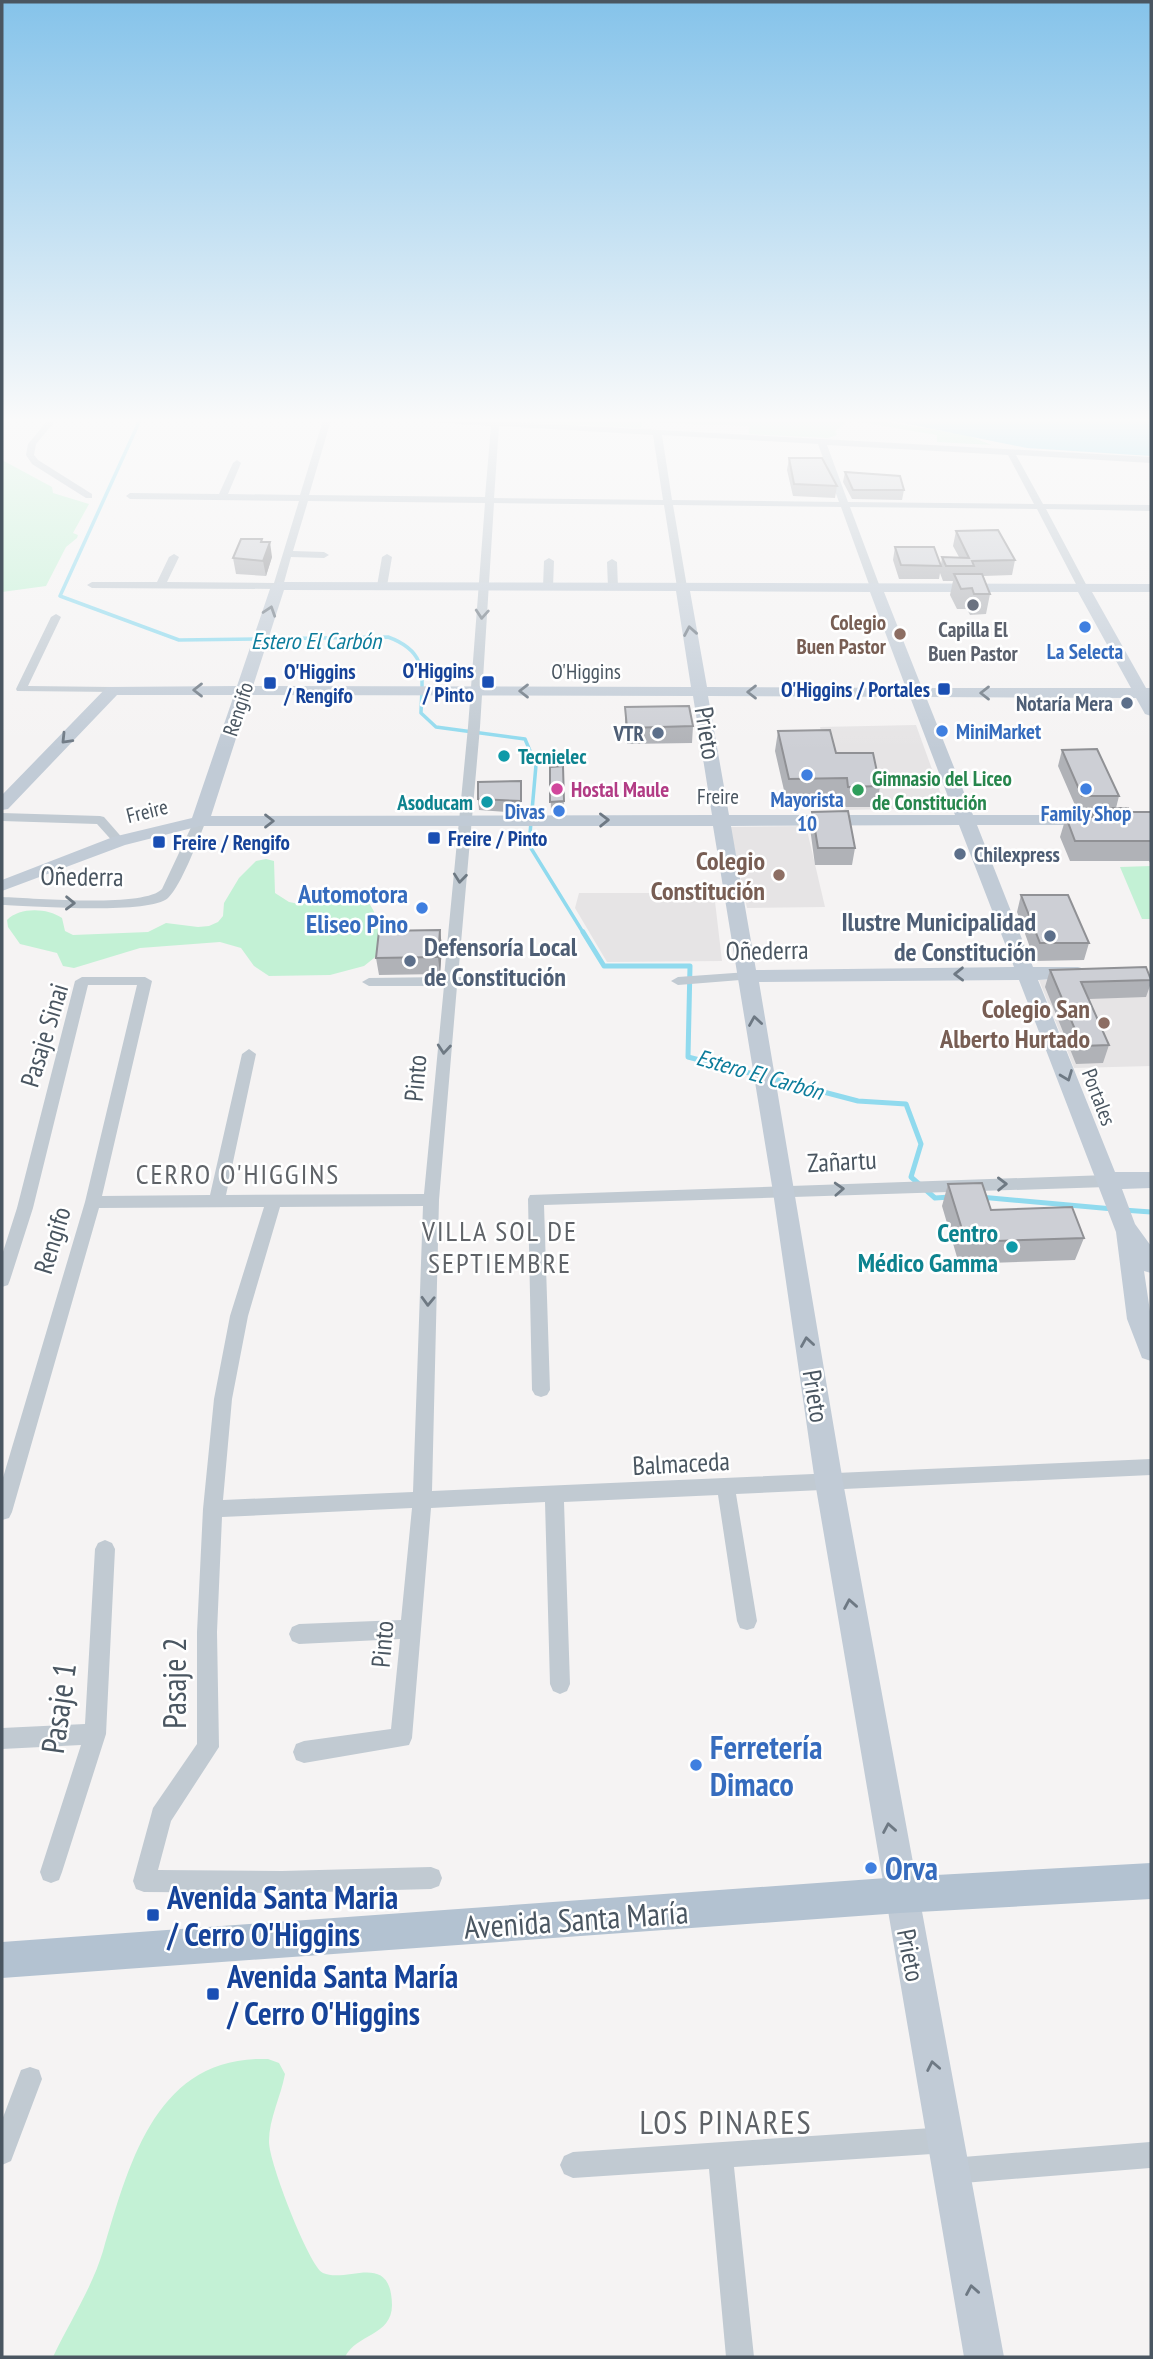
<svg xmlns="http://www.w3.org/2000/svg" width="1153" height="2359" font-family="'PT Sans Narrow',sans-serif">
<rect width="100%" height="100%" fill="#f5f3f3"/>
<path fill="#e6e4e5" d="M916,725L946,808L843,810L820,727Z
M806,826L825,907L747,908L730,827Z
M579,893H714L722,961L607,962L575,908Z
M1151,978V1066L1074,1068L1039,980Z"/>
<path fill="#c3f1d5" d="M484,420H643L641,428Z
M647,420H874L966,435L992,445L937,442V435L848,420L835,431L837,435L828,438L749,434V426L660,423Z
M2,460L52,487L53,493L89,504L73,533L78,535L77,538L66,547L46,586L2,592Z
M266,859L274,861L275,893L289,902L299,904L364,899C376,906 375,926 390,929C396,930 402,929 408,931L364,966L330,975L269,976L254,966L241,948L220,942L140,948L74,968L63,966L57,953L20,944L8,927L7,920C20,907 47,908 62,918L65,931L73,935L148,932L166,923L198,927L209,926L218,922L223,916L224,903L239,878L256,861Z
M1151,866V919H1142L1120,867Z
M268,2059L279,2063L285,2074C281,2096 269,2119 269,2141C268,2160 309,2266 323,2273C347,2284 391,2250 392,2305C392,2336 356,2334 345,2357H53C69,2323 92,2288 103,2251C129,2165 155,2055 268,2059Z"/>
<path fill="#90daee" d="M888,420H1151V456L1027,448Z"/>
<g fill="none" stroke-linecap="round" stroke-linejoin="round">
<path stroke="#90daee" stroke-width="3.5" d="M140,420L60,596L179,640L388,637C429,652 422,675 421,713L436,727L525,739L536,765L529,845L584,934"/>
<path stroke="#90daee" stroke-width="5" d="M583,932L604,966H690L688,1057L761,1076
M770,1078L858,1101L906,1104L921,1144L911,1177L935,1198L950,1197
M980,1197L1113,1209
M1123,1210L1151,1212"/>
<path fill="#c1cad2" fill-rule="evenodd" d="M48,420H56L36,444L34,455L38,460L92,494V498H86L32,464L26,455L28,444Z
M323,420H331L309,495L485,497L491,426L429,422L425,420L495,421L1151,457V463L1016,455L1043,504L1151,505V511L1046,509L1088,588L1083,591L1078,588L1037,509L850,507L880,587L875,590L870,587L841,507L673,505L687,587L682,590L677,587L664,505L494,503L480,727L458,977H552L559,981L552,985L457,986L439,1200L432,1491L1151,1459V1475L736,1494L757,1621L754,1628L747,1630L740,1628L737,1621L718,1495L564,1502L570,1684L567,1691L560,1694L553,1691L550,1684L545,1502L431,1508L412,1738L409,1745L304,1763L296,1760L293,1752L296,1744L304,1741L391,1729L400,1639L299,1644L292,1641L289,1634L292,1627L299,1624L401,1620L412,1508L222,1517L217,1632L219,1747L171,1821L158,1870L282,1871L431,1867L439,1870L442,1878L439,1886L431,1889L282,1893L144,1892L136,1889L133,1881L153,1808L197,1744V1632L203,1509L214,1399L230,1316L264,1207L99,1208L12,1512L9,1518L2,1520V1481L85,1202L137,985H88L33,1208L10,1280L8,1285L2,1287V1255L17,1208L75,981L82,977H145L152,981L102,1196L210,1195L242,1054L249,1049L256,1054L226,1195L424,1194L444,986H369L362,982L369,978L444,977L468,727L485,503L308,501L293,551L324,552L329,555L324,558L291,557L283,586L278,589L92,588L87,585L92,582H157L169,557L174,554L179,557L167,582L274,583L299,501L130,499L126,496L130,493L219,494L233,463L237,460L241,463L228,494L300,495ZM499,426L653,435L663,500L494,498ZM662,435L818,444L839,502L672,500ZM827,445L1008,455L1034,504L848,502ZM423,1206L413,1492L223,1500L232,1399L248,1316L280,1207Z
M387,554L392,557L387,586L382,589L377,586L382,557Z
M549,558L554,561L553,587L548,590L543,587L544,561Z
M612,559L617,562L618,587L613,590L608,587L607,562Z
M56,614L61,617L28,686L113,687L118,690L117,692L17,691L16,689L51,617Z
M2,813L100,816L104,817L125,841L119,845L115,844L97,824L2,821Z
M200,817L206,821C198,840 181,886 168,898C149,915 31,906 2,905V897C32,898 145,908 162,889L194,821Z
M748,972L755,976L753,979L678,985L671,981L678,977Z
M1107,1175L1115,1181L1107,1187L544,1205L550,1390L547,1395L541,1397L535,1395L532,1390L528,1199L530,1195Z
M105,1540L112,1543L115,1549L106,1734L62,1872L59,1880L51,1883L43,1880L40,1872L81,1745L2,1749V1728L85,1724L95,1549L98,1543Z
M30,2067L39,2070L42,2079L11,2161L2,2165V2120L21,2070Z
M947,2127L956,2131L960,2140L956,2149L947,2153L734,2167L754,2357H726L709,2169L573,2178L564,2174L560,2165L564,2156L573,2152Z
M1150,2142V2168L951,2184L942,2180L938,2171L942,2162L951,2158Z"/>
<path fill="#c1cbd6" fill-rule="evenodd" d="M278,582L1151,584V592H1092L1146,688H1151V716L1145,714L1136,698L926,697L973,815H1151V825H977L1033,967H1078L1085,969L1088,973L1085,977L1038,980L1115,1172H1151V1188L1122,1189L1135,1224L1151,1246V1273L1144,1271L1151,1318V1361L1142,1358L1127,1319L1116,1232L1019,980L759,982L843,1482L1004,2357H964L815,1482L773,1192L713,826H200L125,845L2,891V880L113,837L192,818L234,695H117L8,809L2,810V795L107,687L237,686L271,586ZM284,590L676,591L691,687L253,686ZM690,591L870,592L906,688L707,687ZM884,592H1078L1131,688H922ZM250,695L693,696L712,815L211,816ZM708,696L910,697L955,815H729ZM959,825L1014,967L756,970L731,826Z"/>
<path fill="#b3c2d1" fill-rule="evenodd" d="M1151,1863V1899L900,1913L2,1978V1942L900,1877Z"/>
</g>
<path fill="#b0b2b7" d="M789,458L837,486L835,498L793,496L787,470Z
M845,472L904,490L902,500L852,499L843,482Z
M956,531L1015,560L1012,575L983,576L990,594L986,614L970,615L967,609H957L950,595L953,581H943L940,573L939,579H899L893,560L895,547L941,565L942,557H959L953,546Z
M262,539V542L272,557L266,576L236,574L233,558Z
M625,707L693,726L692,743L627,744L625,724Z
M778,731L836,753L880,786L877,807H845L844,798L786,799L775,751Z
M1062,750L1119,796L1116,808L1130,812H1151V864L1149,861H1070L1060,837L1066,817H1087L1089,812H1078L1058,766Z
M563,766L564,813H551L550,767Z
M521,781V813L479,810L478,799Z
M812,812L855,848L852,865H815L810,828Z
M1021,895L1089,943L1084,960L1035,961L1017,912Z
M440,930L442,947L440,974L379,975L376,958Z
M1050,970L1151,978V983L1146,997L1089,999L1109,1045L1103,1063L1076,1064L1045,987Z
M948,1184L991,1210L1084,1238L1075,1260L959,1264L942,1206Z"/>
<path fill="#909195" d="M270,542L272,557L266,576L263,561Z
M440,930L442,947L440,974L438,957Z"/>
<path fill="#cdcfd5" stroke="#909195" stroke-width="2" d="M789,458H822L837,486L794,484Z
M845,472L900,476L904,490H853Z
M998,530L1015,560L972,561L974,566H946L942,557L969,558L956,531Z
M241,539H262L261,542H270L263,561L233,558Z
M895,547H934L941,566L901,565Z
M954,574H982L990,594H974L972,588L961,589Z
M689,706L693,726L627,728L625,707Z
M830,730L836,753H873L880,786L848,787L847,778L789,779L778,731Z
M1097,749L1119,796H1082L1062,750Z
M563,766L564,801L550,802V767Z
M521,781V801L478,799V782Z
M1090,808H1128L1130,812H1151V841H1075L1066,817H1094Z
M848,811L855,848H818L812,812Z
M1021,895H1068L1089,943H1040Z
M440,930L438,957L376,958L379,931Z
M1146,967L1151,980L1081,982L1109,1045L1082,1046L1050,970Z
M982,1183L991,1210L1072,1207L1084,1238L966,1242L948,1184Z"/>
<defs><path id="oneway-chevron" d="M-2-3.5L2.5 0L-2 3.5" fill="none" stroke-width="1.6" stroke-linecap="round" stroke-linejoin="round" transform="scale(1.75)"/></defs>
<g stroke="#6e7984">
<use href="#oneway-chevron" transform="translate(270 611) rotate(-72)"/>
<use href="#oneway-chevron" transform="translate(690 631) rotate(-100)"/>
<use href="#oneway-chevron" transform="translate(198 690) rotate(180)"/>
<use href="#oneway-chevron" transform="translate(524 691) rotate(-180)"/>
<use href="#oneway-chevron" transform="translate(752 692) rotate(-180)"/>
<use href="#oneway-chevron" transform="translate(985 693) rotate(-180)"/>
<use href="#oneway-chevron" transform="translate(66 739) rotate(134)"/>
<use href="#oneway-chevron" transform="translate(604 820) rotate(-1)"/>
<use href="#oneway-chevron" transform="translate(269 821)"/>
<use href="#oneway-chevron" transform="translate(959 974) rotate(179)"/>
<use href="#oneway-chevron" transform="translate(755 1021) rotate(-99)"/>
<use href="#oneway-chevron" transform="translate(1067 1076) rotate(69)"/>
<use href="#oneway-chevron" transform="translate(807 1342) rotate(-99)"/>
<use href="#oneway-chevron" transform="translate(850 1604) rotate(-100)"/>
<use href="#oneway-chevron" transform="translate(889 1828) rotate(-100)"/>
<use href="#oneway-chevron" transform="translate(933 2066) rotate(-101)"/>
<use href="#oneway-chevron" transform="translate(972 2290) rotate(-100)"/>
</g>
<g stroke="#6e7983">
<use href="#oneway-chevron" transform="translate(482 614) rotate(94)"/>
<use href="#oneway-chevron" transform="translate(460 878) rotate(96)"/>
<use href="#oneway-chevron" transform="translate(70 903) rotate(1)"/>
<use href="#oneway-chevron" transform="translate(444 1049) rotate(95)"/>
<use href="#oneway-chevron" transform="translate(1002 1184) rotate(-1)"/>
<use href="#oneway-chevron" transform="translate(839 1189) rotate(-3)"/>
<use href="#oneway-chevron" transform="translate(428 1301) rotate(92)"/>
</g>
<linearGradient id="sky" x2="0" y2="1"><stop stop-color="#85c3ea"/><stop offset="0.56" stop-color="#fafafa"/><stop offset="1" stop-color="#fafafa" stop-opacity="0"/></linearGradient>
<rect width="1153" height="750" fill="url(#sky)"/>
<circle fill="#6b7280" stroke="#fff" stroke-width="2.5" cx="973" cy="605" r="7"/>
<g fill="#3f7fe0" stroke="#fff" stroke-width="2.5">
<circle cx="1085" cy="627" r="7"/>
<circle cx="942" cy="731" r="7"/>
<circle cx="807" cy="775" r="7"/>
<circle cx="1086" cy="789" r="7"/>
<circle cx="559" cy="811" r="7"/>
<circle cx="422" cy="908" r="7"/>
<circle cx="696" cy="1765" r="7"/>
<circle cx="871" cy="1868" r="7"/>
</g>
<g fill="#8d6e63" stroke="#fff" stroke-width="2.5">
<circle cx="900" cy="634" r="7"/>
<circle cx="779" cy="875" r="7"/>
<circle cx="1104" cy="1023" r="7"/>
</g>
<g fill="#1a4fb4" stroke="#fff" stroke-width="2.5">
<rect x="481" y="675" width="14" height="14" rx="3.5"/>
<rect x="263" y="676" width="14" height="14" rx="3.5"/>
<rect x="937" y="682" width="14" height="14" rx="3.5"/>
<rect x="427" y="831" width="14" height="14" rx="3.5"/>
<rect x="152" y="835" width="14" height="14" rx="3.5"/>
<rect x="146" y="1908" width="14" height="14" rx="3.5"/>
<rect x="206" y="1987" width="14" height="14" rx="3.5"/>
</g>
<g fill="#5c6f8a" stroke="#fff" stroke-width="2.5">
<circle cx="1127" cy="703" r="7"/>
<circle cx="658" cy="733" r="7"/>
<circle cx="960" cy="854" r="7"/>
<circle cx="1050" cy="936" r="7"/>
<circle cx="410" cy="961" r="7"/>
</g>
<g fill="#0f9aa8" stroke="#fff" stroke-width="2.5">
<circle cx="504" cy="756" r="7"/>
<circle cx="487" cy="802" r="7"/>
<circle cx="1012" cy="1247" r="7"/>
</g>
<circle fill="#d1479c" stroke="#fff" stroke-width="2.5" cx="557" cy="789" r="7"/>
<circle fill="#2e9e5b" stroke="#fff" stroke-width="2.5" cx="858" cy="790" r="7"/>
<g text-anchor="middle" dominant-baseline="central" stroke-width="5" stroke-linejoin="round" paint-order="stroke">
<g font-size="21" font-weight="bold" fill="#785e54" stroke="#fff" text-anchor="end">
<text x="886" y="622">Colegio<tspan x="886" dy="24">Buen Pastor</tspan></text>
</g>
<g font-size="21" font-weight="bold" fill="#5b616d" stroke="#fff">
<text x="973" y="629">Capilla El<tspan x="973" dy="24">Buen Pastor</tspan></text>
</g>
<g font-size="21" font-weight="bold" fill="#366cbe" stroke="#fff">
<text x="1085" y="651">La Selecta</text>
<text x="956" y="731" text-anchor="start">MiniMarket</text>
<text x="807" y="799">Mayorista<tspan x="807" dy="24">10</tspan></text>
<text x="545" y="811" text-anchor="end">Divas</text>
<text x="1086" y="813">Family Shop</text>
</g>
<g font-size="21" font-weight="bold" fill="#164399" stroke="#fff" text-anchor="start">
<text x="474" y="670" text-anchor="end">O'Higgins<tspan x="474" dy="24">/ Pinto</tspan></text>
<text x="284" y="671">O'Higgins<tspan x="284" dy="24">/ Rengifo</tspan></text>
<text x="930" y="689" text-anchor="end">O'Higgins / Portales</text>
<text x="448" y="838">Freire / Pinto</text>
<text x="173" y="842">Freire / Rengifo</text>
</g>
<g font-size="21" fill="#4a5661" stroke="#fff">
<text x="586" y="671">O'Higgins</text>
<text transform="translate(238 709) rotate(-72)">Rengifo</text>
<text x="718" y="796">Freire</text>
<text transform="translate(147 811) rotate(-14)">Freire</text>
<text transform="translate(1099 1097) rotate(69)">Portales</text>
</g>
<g font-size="21" font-weight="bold" fill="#4e5e75" stroke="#fff" text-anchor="end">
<text x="1113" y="703">Notaría Mera</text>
<text x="644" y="733">VTR</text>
<text x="974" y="854" text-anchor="start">Chilexpress</text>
</g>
<g font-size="21" font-weight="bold" fill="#0d838f" stroke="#fff" text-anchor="start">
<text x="518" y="756">Tecnielec</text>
<text x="473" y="802" text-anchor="end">Asoducam</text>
</g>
<g font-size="21" font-weight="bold" fill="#27864d" stroke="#fff" text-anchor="start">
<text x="872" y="778">Gimnasio del Liceo<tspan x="872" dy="24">de Constitución</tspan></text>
</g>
<g font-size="21" font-weight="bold" fill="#b23c85" stroke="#fff" text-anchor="start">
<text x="571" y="789">Hostal Maule</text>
</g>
<g font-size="23" font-style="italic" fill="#0c7c9b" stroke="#fff">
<text x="316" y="640">Estero El Carbón</text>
<text transform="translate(760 1074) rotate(16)">Estero El Carbón</text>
</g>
<g font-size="26" fill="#4a5661" stroke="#fff">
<text transform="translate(708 733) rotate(81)">Prieto</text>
<text transform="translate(82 876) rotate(1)">Oñederra</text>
<text transform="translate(767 950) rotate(-1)">Oñederra</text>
<text transform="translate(44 1035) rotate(-73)">Pasaje Sinai</text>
<text transform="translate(415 1078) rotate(-85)">Pinto</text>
<text transform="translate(842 1161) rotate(-3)">Zañartu</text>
<text transform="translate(52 1240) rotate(-73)">Rengifo</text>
<text transform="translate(816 1396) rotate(81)">Prieto</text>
<text transform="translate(681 1463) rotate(-3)">Balmaceda</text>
<text transform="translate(382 1644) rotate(-85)">Pinto</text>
<text transform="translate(911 1955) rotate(79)">Prieto</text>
</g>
<g font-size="26" font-weight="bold" fill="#785e54" stroke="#fff" text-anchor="end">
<text x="765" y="860">Colegio<tspan x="765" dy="30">Constitución</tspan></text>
<text x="1090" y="1008">Colegio San<tspan x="1090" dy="30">Alberto Hurtado</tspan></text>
</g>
<g font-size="26" font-weight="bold" fill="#366cbe" stroke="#fff" text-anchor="end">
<text x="408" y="893">Automotora<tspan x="408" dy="30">Eliseo Pino</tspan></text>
</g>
<g font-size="26" font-weight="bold" fill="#4e5e75" stroke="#fff" text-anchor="end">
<text x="1036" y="921">Ilustre Municipalidad<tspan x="1036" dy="30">de Constitución</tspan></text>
<text x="424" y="946" text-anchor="start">Defensoría Local<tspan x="424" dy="30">de Constitución</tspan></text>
</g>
<g font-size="26" font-weight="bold" fill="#0d838f" stroke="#fff" text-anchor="end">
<text x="998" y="1232">Centro<tspan x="998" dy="30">Médico Gamma</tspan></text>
</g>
<g font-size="28" letter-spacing="2" fill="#5f6368" stroke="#fff">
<text x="238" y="1173">CERRO O'HIGGINS</text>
<text x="500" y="1230">VILLA SOL DE<tspan x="500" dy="32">SEPTIEMBRE</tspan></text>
</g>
<g font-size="32" fill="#4a5661" stroke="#fff">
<text transform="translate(174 1683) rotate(-90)">Pasaje 2</text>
<text transform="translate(58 1708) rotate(-82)">Pasaje 1</text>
<text transform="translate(576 1919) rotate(-4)">Avenida Santa María</text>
</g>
<g font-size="32" font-weight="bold" fill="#366cbe" stroke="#fff" text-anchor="start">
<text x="710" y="1747">Ferretería<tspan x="710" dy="37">Dimaco</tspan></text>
<text x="885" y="1868">Orva</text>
</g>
<g font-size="32" font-weight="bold" fill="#164399" stroke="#fff" text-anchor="start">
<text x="167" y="1897">Avenida Santa Maria<tspan x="167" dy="37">/ Cerro O'Higgins</tspan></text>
<text x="227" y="1976">Avenida Santa María<tspan x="227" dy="37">/ Cerro O'Higgins</tspan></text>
</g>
<g font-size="33" letter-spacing="2" fill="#5f6368" stroke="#fff">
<text x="726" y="2121">LOS PINARES</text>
</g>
</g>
<rect width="1153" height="2359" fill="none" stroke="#4a5661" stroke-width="7"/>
</svg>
